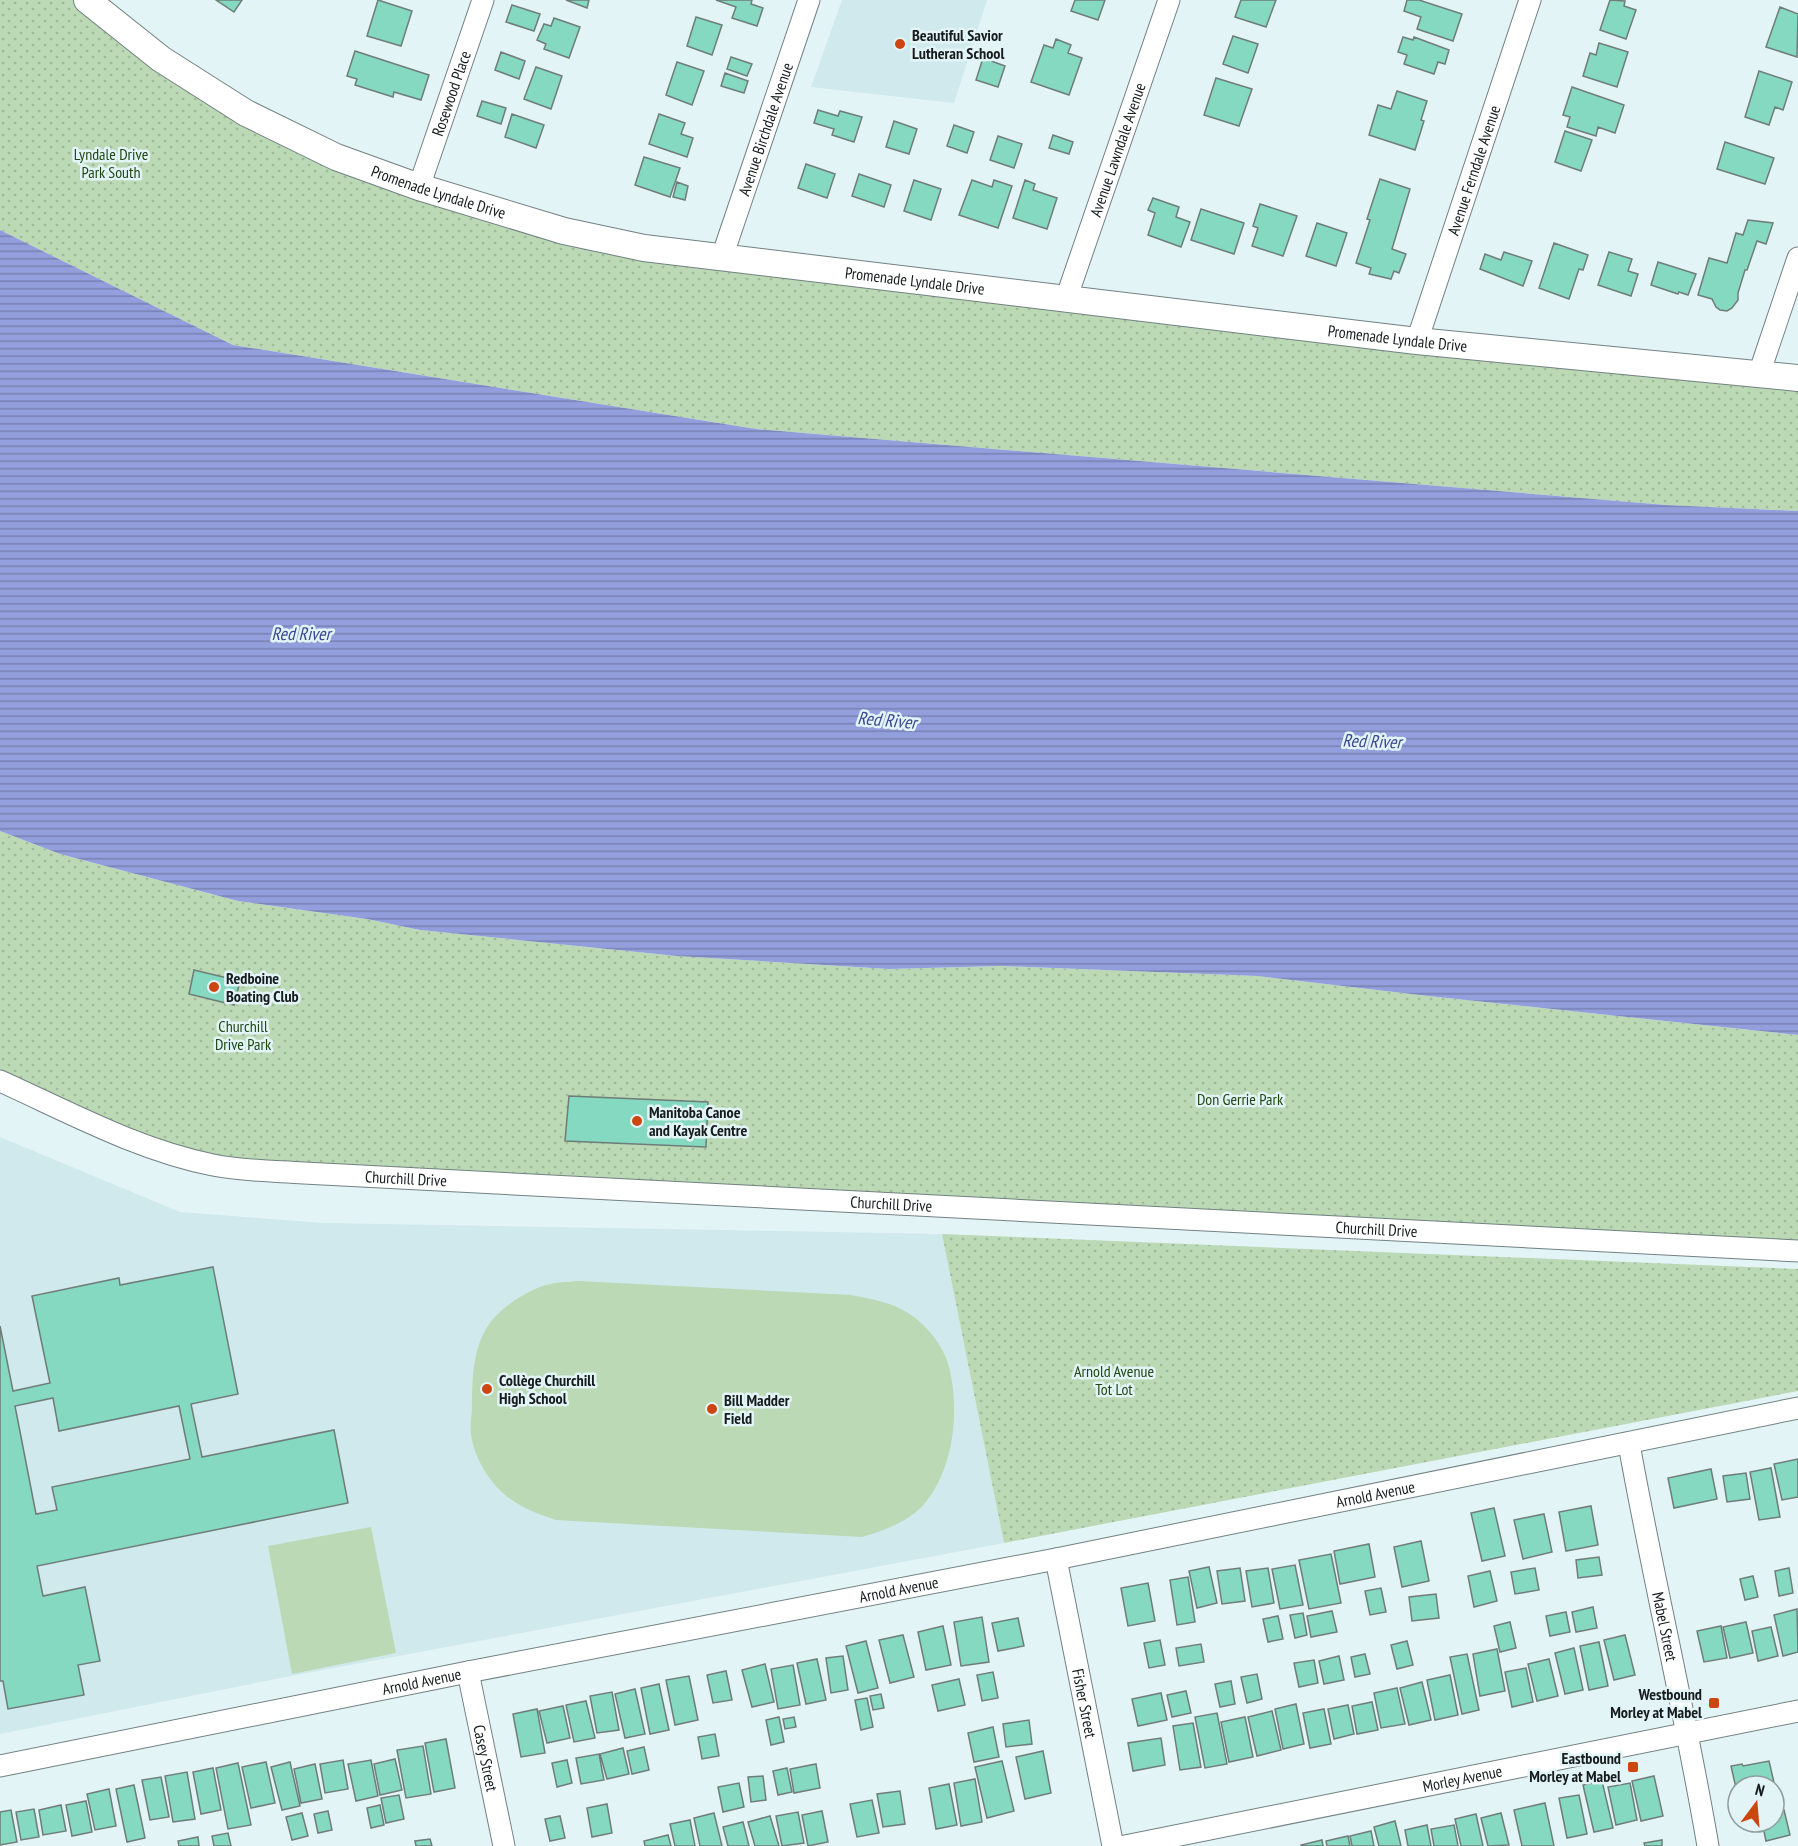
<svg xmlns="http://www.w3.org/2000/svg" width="1798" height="1846" font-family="'PT Sans Narrow',sans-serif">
<defs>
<pattern id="park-dots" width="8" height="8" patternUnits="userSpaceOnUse" patternTransform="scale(1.5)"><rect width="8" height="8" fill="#bbd9b4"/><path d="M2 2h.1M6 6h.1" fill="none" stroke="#a0ba9a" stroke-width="1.8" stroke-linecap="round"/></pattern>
<pattern id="water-rules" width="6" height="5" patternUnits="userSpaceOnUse" patternTransform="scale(1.5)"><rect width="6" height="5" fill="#939fdc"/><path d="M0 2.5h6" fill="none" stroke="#7781b2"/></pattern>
</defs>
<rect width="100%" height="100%" fill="#e3f4f7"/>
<path fill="#cfe9ed" d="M842,0H987L954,103L811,87Z
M0,1137L180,1212L324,1223L942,1234L1004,1543L291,1676L0,1734Z"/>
<path fill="#bbd9b4" d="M578,1281L851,1295C871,1299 891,1302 908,1313C926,1324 944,1346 949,1367C960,1410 954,1468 925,1503C909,1522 885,1530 862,1537L556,1520C531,1512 507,1502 491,1480C481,1467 473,1450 471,1434C470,1427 471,1419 472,1411C472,1378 472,1337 499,1313C511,1301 530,1290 546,1285C556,1282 568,1282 578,1281Z
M371,1527L396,1653L292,1674L268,1546Z"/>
<path fill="url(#park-dots)" d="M0,0H81L242,117L561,238L1798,378V511L1666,505L756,429L233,345L0,230Z
M0,831L60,854L238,901L367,919L420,930L677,956L889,969L1001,966L1257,976L1428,996L1798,1035V1251L214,1165L0,1081Z
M942,1234L1798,1269V1391L1004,1543Z"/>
<path fill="url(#water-rules)" d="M0,230L233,345L756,429L1666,505L1798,511V1035L1428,996L1257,976L1001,966L889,969L677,956L420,930L367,919L238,901L60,854L0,831Z"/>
<path fill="#84d9c0" stroke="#6f7d78" stroke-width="1.5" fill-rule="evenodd" d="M216,0H242L234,12Z
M378,0L412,11L401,46L367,36Z
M566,0H589L587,8Z
M716,0H752L751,4L763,8L757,26L732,18L736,7Z
M1075,0H1105L1098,20L1071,11Z
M1241,0H1276L1266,27L1235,17Z
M1407,0H1419L1462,14L1453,41L1417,29L1421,17L1404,11Z
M1610,0L1625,1L1624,6L1636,10L1626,39L1600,30Z
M512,5L540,14L534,31L506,22Z
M1780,7L1798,14L1797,57L1766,47Z
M696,17L722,25L712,55L687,46Z
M554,18L580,27L569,58L544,49L546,44L537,40L544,24L551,26Z
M1233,36L1258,44L1248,73L1223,64Z
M1403,37L1413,40L1414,37L1449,50L1445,64L1438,62L1434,74L1404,64L1407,55L1398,52Z
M1056,39L1071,45L1068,53L1082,58L1069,95L1031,82L1044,45L1053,48Z
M1599,43L1628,52L1617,87L1583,76L1590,53L1596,55Z
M355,51L429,75L421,100L394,92L393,97L355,85L357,79L347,76Z
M501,52L525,61L519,79L495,70Z
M731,57L752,64L747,76L727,69Z
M983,58L1005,66L998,87L976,80Z
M677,62L704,71L692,105L666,95Z
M536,67L562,76L551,109L524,99Z
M1759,71L1792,82L1783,110L1775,107L1769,125L1745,117Z
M725,73L748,81L744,93L721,86Z
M1216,78L1252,89L1239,126L1204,115Z
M1572,87L1624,105L1615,133L1598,127L1596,136L1567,127L1570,117L1563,115Z
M1397,91L1427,101L1421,120L1424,121L1415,150L1369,135L1378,105L1391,109Z
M482,101L506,108L501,124L477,116Z
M818,110L838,116L840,111L862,117L854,142L832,135L834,129L814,123Z
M512,114L544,125L536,148L505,137Z
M659,114L685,123L681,134L693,138L687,157L649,144Z
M894,121L917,129L909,154L886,147Z
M954,125L974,132L967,153L947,146Z
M1565,131L1592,140L1581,171L1555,162Z
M1053,135L1073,142L1069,154L1049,148Z
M998,136L1022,144L1014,168L990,160Z
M1725,142L1774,158L1765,184L1717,169Z
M644,157L680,168L670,197L635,185Z
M806,164L835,174L827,198L798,188Z
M859,174L891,185L884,207L852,196Z
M1380,179L1410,189L1392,249L1406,254L1399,273L1394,271L1391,279L1369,274L1371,268L1356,263L1370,220L1367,219Z
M914,180L941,189L931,220L904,211Z
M972,180L992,187L994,180L1012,186L998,228L959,215Z
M1025,180L1035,184L1033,190L1057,198L1047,229L1013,218Z
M677,182L688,186L685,200L673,197Z
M1153,198L1179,207L1176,217L1190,222L1181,247L1148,235L1155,213L1148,210Z
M1260,204L1297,216L1283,256L1252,246L1258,228L1253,226Z
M1201,209L1244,223L1234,254L1191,240Z
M1748,220L1773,223L1766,244L1757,241L1747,270H1745L1738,293V300L1732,308L1727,311L1720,310L1716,307L1712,299L1698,295L1709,258L1727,263L1736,233L1743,235Z
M1317,223L1347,233L1336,266L1306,256Z
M1554,243L1588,255L1583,270L1579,269L1569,299L1539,288Z
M1504,252L1532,261L1523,286L1480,269L1485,254L1501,260Z
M1609,252L1632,259L1628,271L1638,274L1631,296L1598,285Z
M1658,262L1696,274L1688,295L1679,292L1678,294L1651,285Z
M194,970L240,981L234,1005L189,994Z
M569,1096L708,1102L706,1147L565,1141Z
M213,1267L238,1394L191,1404L202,1457L334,1430L348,1503L37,1566L43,1596L85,1587L100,1661L78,1665L84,1695L8,1709L3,1681H0V1326L13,1391L50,1383L32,1296L119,1278L120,1285ZM53,1398L59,1431L179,1406L190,1459L52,1487L57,1510L36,1514L15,1406Z
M1798,1459V1497L1782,1500L1774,1464Z
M1771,1468L1780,1517L1759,1520L1750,1472Z
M1711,1469L1717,1499L1674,1508L1668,1478Z
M1746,1473L1750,1499L1727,1502L1723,1476Z
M1591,1506L1598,1545L1566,1551L1559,1512Z
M1494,1508L1505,1556L1482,1561L1471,1513Z
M1544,1514L1552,1552L1523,1559L1514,1520Z
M1421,1541L1429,1581L1402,1587L1394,1547Z
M1369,1544L1375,1577L1340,1584L1334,1551Z
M1331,1554L1341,1603L1309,1609L1299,1560Z
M1599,1557L1602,1575L1578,1578L1576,1560Z
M1295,1565L1303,1605L1280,1609L1272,1569Z
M1209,1567L1217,1603L1197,1608L1189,1571Z
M1240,1568L1245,1601L1222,1604L1217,1571Z
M1268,1568L1274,1603L1252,1607L1246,1571Z
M1535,1568L1539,1590L1515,1594L1511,1572Z
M1789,1568L1793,1593L1779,1596L1775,1571Z
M1490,1571L1497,1601L1474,1607L1468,1576Z
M1753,1576L1758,1597L1745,1600L1740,1579Z
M1188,1577L1195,1622L1177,1625L1170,1580Z
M1148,1583L1155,1621L1128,1626L1121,1588Z
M1381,1588L1386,1612L1370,1615L1365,1591Z
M1436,1594L1439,1618L1412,1621L1409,1597Z
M1593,1607L1597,1628L1576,1632L1572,1612Z
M1797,1609L1798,1652L1783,1656L1774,1615Z
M1332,1611L1337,1632L1311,1637L1307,1616Z
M1566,1612L1570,1632L1550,1636L1546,1616Z
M1303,1613L1307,1635L1295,1638L1290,1615Z
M1278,1616L1283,1639L1268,1642L1263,1619Z
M982,1617L989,1662L961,1666L954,1622Z
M1018,1618L1024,1646L998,1651L992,1623Z
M1510,1622L1516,1648L1500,1652L1494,1626Z
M1746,1622L1753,1653L1730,1658L1723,1627Z
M943,1626L951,1665L926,1670L918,1632Z
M1721,1626L1727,1658L1704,1662L1697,1631Z
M1771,1627L1778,1656L1758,1661L1752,1631Z
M903,1635L914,1677L890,1683L879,1640Z
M1625,1635L1635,1675L1614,1680L1604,1640Z
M1160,1640L1165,1665L1149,1668L1144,1643Z
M866,1641L878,1688L858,1693L846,1646Z
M1407,1641L1413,1665L1397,1669L1391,1645Z
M1599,1642L1608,1686L1589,1690L1580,1646Z
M1201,1644L1204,1662L1179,1666L1176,1648Z
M1574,1648L1583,1690L1565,1694L1555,1653Z
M1497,1649L1505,1691L1480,1696L1473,1654Z
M1365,1654L1370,1674L1355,1677L1351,1657Z
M1467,1654L1479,1710L1462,1714L1450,1657Z
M843,1656L848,1690L831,1693L826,1658Z
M1339,1656L1344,1680L1324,1684L1319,1661Z
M817,1659L826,1700L806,1704L797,1663Z
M1549,1659L1558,1696L1537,1701L1528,1664Z
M1314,1660L1318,1683L1299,1687L1294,1663Z
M765,1664L774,1702L752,1707L742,1670Z
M793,1665L800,1705L778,1709L771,1669Z
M1526,1668L1533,1702L1512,1707L1505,1672Z
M726,1671L732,1700L713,1703L707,1675Z
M993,1672L998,1698L982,1701L977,1675Z
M1257,1674L1262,1699L1247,1703L1241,1677Z
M1450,1675L1458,1715L1435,1720L1427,1680Z
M689,1676L698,1720L675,1725L666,1680Z
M959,1679L965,1705L938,1711L932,1685Z
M1231,1681L1235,1704L1220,1707L1215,1684Z
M1422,1682L1431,1720L1409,1725L1400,1688Z
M659,1684L669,1730L650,1734L641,1688Z
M1397,1688L1405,1724L1381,1728L1374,1693Z
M635,1689L645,1734L625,1738L615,1694Z
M1186,1691L1191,1713L1172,1717L1167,1695Z
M612,1692L619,1730L597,1733L590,1696Z
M1161,1693L1167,1720L1138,1726L1132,1699Z
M881,1694L884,1708L873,1710L870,1696Z
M867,1698L873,1727L861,1730L855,1700Z
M586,1701L595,1738L574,1742L566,1705Z
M1372,1702L1378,1730L1357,1734L1352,1706Z
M1296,1704L1304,1744L1283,1749L1275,1709Z
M1348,1705L1354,1734L1334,1739L1328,1709Z
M563,1706L570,1738L547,1743L539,1711Z
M537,1709L545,1753L521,1757L513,1714Z
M1324,1709L1331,1744L1310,1748L1303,1713Z
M1272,1711L1281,1750L1257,1756L1248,1717Z
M1217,1713L1227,1764L1205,1768L1195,1717Z
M779,1717L784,1742L771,1745L766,1720Z
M794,1717L796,1727L785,1729L783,1719Z
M1245,1717L1253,1757L1229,1762L1221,1722Z
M1029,1720L1032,1744L1006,1747L1003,1724Z
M1193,1723L1201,1767L1180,1770L1173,1726Z
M993,1727L999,1757L974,1762L968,1733Z
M715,1734L719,1756L702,1759L698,1737Z
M1161,1738L1165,1765L1133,1771L1128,1743Z
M446,1739L455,1788L434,1792L425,1743Z
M423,1746L431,1794L406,1798L397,1750Z
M644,1747L649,1770L632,1774L627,1751Z
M623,1748L629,1774L607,1779L600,1754Z
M1043,1751L1051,1793L1025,1799L1016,1757Z
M599,1754L604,1780L581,1784L576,1758Z
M395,1759L402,1790L380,1795L374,1764Z
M343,1760L348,1789L325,1793L320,1764Z
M371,1760L378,1796L356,1801L348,1764Z
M567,1760L572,1783L557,1787L552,1763Z
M1002,1761L1014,1811L987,1818L975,1767Z
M1769,1761L1779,1804L1774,1805V1786H1738V1797L1731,1766L1742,1764L1743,1766Z
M266,1762L275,1803L251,1808L242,1767Z
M290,1762L300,1806L282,1810L271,1767Z
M238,1763L251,1825L228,1829L216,1768Z
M315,1764L322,1799L301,1803L294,1769Z
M816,1764L820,1788L794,1793L790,1769Z
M213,1768L221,1810L201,1814L193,1772Z
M787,1768L792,1792L778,1795L773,1771Z
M187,1772L195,1819L173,1822L165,1776Z
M763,1776L766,1800L751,1802L748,1777Z
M1654,1776L1663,1816L1641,1821L1632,1781Z
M161,1777L169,1817L150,1820L142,1780Z
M975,1779L982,1822L961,1826L954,1783Z
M1602,1781L1613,1828L1594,1832L1583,1785Z
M739,1783L744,1807L723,1812L718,1787Z
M1630,1783L1637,1820L1616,1825L1608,1787Z
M949,1784L957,1825L936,1829L929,1788Z
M134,1785L145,1838L127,1842L116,1789Z
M109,1789L116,1826L95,1830L87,1794Z
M900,1791L905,1824L883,1827L877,1794Z
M399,1795L404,1819L386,1823L381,1798Z
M1579,1795L1587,1834L1567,1838L1559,1798Z
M872,1800L879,1833L857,1837L850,1804Z
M86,1801L92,1832L72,1836L66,1805Z
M1545,1803L1554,1846H1522L1514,1810Z
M607,1804L612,1833L592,1837L587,1808Z
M61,1805L66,1831L43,1835L39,1810Z
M380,1805L384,1825L371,1828L367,1808Z
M34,1809L39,1837L21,1840L16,1812Z
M11,1810L17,1842L0,1845V1812Z
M1784,1810L1790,1835L1766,1841L1762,1822H1774V1813Z
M328,1811L332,1830L318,1833L314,1814Z
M822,1811L828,1842L808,1846L802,1815Z
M798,1812L804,1843L782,1846L776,1816Z
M302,1813L308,1836L292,1840L286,1817Z
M714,1813L722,1846H700L694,1818Z
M1501,1813L1509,1845L1488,1846L1481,1818Z
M1476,1814L1483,1846H1461L1455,1819Z
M560,1816L565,1838L550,1841L545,1819Z
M770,1816L779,1846H755L748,1822Z
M690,1820L695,1846H675L670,1824Z
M1395,1821L1401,1846H1379L1374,1827Z
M743,1822L749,1846H728L723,1827Z
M1427,1825L1431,1846H1408L1405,1830Z
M1454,1825L1458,1846H1434L1431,1829Z
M1371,1831L1374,1846H1352L1350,1836Z
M228,1833L231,1846H214L212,1836Z
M668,1835L671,1846H645L644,1841Z
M1348,1836L1350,1846H1327L1326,1841Z
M198,1837L199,1846H179L178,1841Z
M430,1839L432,1846H416L415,1841Z
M1322,1840L1323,1846H1301V1845Z
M1662,1840V1846H1645L1644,1843Z"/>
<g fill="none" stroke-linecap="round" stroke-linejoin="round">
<g stroke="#728183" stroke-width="23">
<g id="minor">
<path id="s1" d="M419,187L483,0"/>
<path id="s2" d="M722,257L809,0"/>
<path id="s3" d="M1066,299L1169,0"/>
<path id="s4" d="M1417,341L1530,0"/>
<path d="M1759,374L1798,258"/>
<path id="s5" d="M0,1081C69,1112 138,1150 213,1165C242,1171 274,1171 304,1173L1798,1251"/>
<path id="s6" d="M1629,1444C1653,1578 1685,1711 1708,1846"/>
<path id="s7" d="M1056,1559L1113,1846"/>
<path id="s8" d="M468,1672L504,1846"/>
<path id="s9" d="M0,1766L468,1672L1056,1559L1798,1408"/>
<path id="s10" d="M1125,1846L1798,1711"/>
</g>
</g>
<g stroke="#728183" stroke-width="28">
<g id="tertiary">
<path id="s11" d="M87,0L161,59L246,113L336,157L419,187L564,231L644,248L1417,341L1798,378"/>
</g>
</g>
<use href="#minor" stroke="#fff" stroke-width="21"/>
<use href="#tertiary" stroke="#fff" stroke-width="26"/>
</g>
<g fill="#cd4612" stroke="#e3f4f7" stroke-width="2">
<circle cx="900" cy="44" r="6"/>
<circle cx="214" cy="987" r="6"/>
<circle cx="637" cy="1121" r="6"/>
<circle cx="487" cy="1389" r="6"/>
<circle cx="712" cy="1409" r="6"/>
<rect x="1708" y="1697" width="12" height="12" rx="3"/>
<rect x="1627" y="1761" width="12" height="12" rx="3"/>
</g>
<g text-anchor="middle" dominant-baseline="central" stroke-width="5" stroke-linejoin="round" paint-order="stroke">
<g font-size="16" font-weight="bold" fill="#161c1d" stroke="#e3f4f7" text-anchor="start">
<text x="912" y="35">Beautiful Savior<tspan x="912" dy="18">Lutheran School</tspan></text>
<text x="226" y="978">Redboine<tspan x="226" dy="18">Boating Club</tspan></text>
<text x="649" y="1112">Manitoba Canoe<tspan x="649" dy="18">and Kayak Centre</tspan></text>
<text x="499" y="1380">Collège Churchill<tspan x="499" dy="18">High School</tspan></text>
<text x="724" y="1400">Bill Madder<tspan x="724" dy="18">Field</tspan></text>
<text x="1702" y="1694" text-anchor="end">Westbound<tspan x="1702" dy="18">Morley at Mabel</tspan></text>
<text x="1621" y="1758" text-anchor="end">Eastbound<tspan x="1621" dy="18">Morley at Mabel</tspan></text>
</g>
<g font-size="16" fill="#161c1d" stroke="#e3f4f7">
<text stroke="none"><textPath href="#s1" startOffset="99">Rosewood Place</textPath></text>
<text stroke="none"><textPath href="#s2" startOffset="135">Avenue Birchdale Avenue</textPath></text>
<text stroke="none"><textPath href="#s3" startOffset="158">Avenue Lawndale Avenue</textPath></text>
<text stroke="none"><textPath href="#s4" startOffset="180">Avenue Ferndale Avenue</textPath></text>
<text stroke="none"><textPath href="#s11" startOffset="404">Promenade Lyndale Drive</textPath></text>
<text stroke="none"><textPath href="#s11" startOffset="890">Promenade Lyndale Drive</textPath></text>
<text stroke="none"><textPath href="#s11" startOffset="1376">Promenade Lyndale Drive</textPath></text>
<text stroke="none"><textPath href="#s5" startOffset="423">Churchill Drive</textPath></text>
<text stroke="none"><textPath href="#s5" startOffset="909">Churchill Drive</textPath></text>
<text stroke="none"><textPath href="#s5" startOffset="1395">Churchill Drive</textPath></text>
<text stroke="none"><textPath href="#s9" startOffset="1402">Arnold Avenue</textPath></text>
<text stroke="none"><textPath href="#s9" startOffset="916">Arnold Avenue</textPath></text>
<text stroke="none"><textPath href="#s6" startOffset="186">Mabel Street</textPath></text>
<text stroke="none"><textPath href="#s9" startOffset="430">Arnold Avenue</textPath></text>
<text stroke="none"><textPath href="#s7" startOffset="147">Fisher Street</textPath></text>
<text stroke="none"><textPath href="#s8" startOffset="88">Casey Street</textPath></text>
<text stroke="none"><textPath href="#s10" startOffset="344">Morley Avenue</textPath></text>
</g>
<g font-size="16" fill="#1d4811" stroke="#e3f4f7">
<text x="111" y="154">Lyndale Drive<tspan x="111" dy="18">Park South</tspan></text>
<text x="243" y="1026">Churchill<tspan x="243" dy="18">Drive Park</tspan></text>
<text x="1240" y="1099">Don Gerrie Park</text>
<text x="1114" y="1371">Arnold Avenue<tspan x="1114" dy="18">Tot Lot</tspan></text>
</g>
<g font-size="18" font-style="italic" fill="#3e4790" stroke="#e3f4f7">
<text x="301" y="633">Red River</text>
<text transform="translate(887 720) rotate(5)">Red River</text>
<text transform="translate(1372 741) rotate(2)">Red River</text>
</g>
</g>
<g transform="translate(1756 1804) rotate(16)"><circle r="28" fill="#e3f4f7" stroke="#919ea0" stroke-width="1.5"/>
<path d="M0-4.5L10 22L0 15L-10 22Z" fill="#cd4612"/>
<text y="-9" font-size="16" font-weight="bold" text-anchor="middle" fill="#161c1d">N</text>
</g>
</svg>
